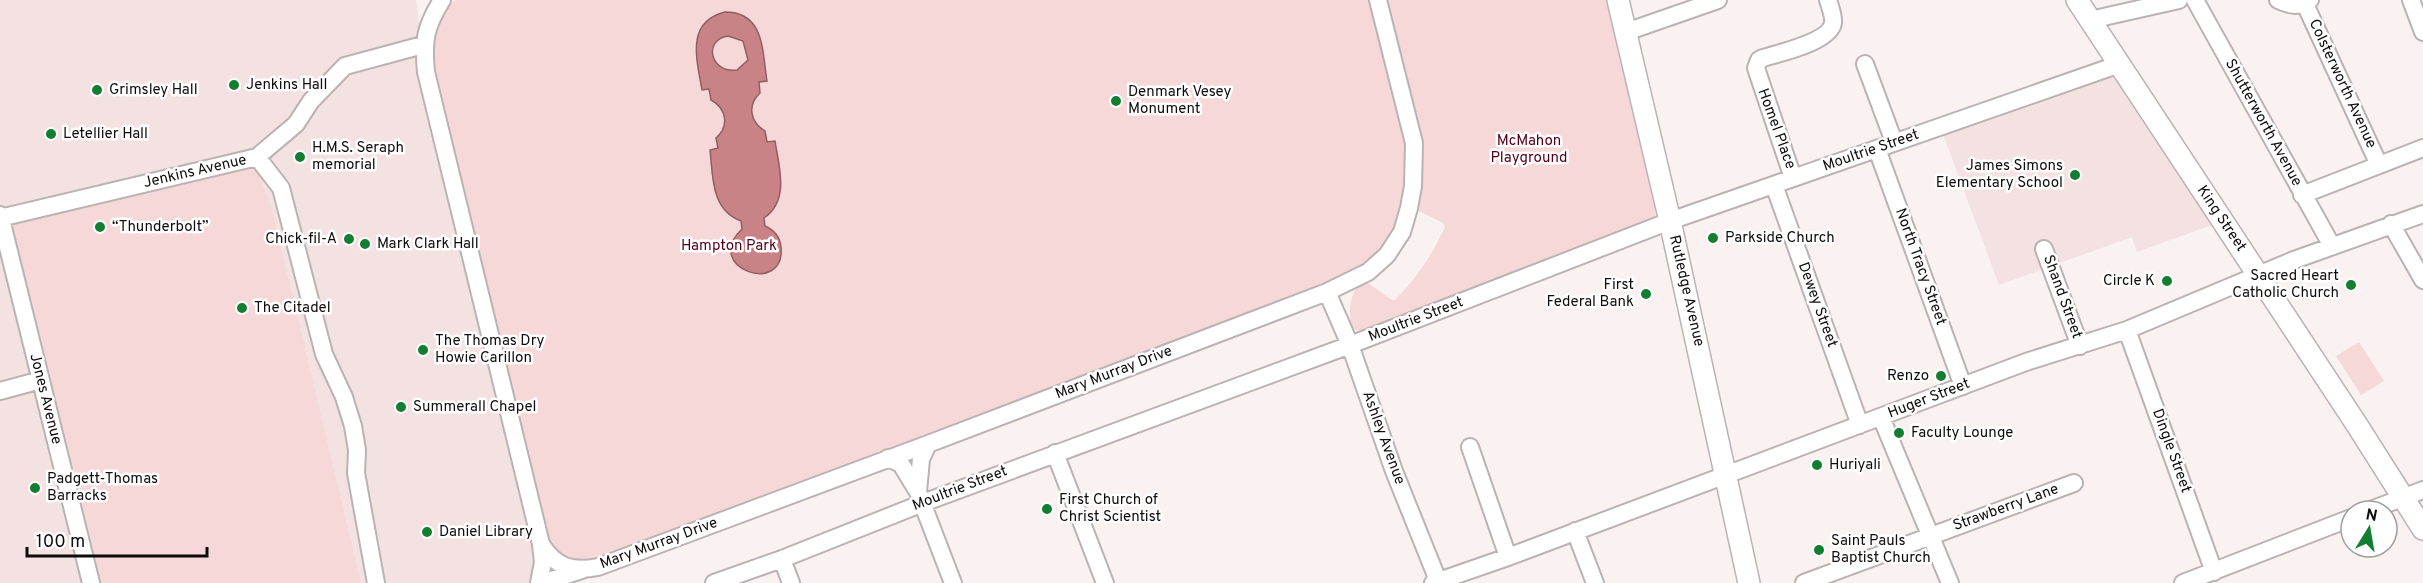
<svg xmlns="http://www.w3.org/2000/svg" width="2423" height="583" font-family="Overpass,sans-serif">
<rect width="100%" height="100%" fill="#faf1f1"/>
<path fill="#f4e2e2" d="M0,0H416L423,45L541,544L539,583H0Z
M2120,64L2223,221L2137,252L2132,237L1999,285L1941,129Z"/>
<path fill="#f6d8d9" d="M455,0H1373L1409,144L1403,213L1383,251L1348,278L946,427L598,561H566L545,540L431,65C432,38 432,18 455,0Z
M1381,0H1608L1654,198L1656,218L1650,222L1362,330H1356L1351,327C1349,310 1349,295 1361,283H1368L1392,300H1395C1417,278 1432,255 1445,227L1443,223L1419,211L1416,204L1419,165Z
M239,166L257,171L271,206L361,583H94L6,225Z
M2359,342L2384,381L2361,395L2336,356Z"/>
<path fill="#c98387" stroke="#915f62" stroke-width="1.5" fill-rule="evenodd" d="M725,12C765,12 762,51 767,81L759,82L760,93C747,105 750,122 765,131L767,142L775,141C779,167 790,200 764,218L765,226C774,230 780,237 781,247C786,297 701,268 742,229L741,221C711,210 713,177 710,150L718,148L716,138C730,126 726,108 711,100L709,89L702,90C697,60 685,22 725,12ZM728,36L743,41L748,60L737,70C711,74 702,40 728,36Z"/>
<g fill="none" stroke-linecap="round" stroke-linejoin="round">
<g stroke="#bbb3b3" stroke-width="20">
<path id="minor" d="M442,0C425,27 423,41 426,72L541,544C555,567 572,572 598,567L928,444L1327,292L1368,272L1387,255L1402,232L1409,208L1413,186L1414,143L1378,0
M2195,0L2332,246
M2278,0C2289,5 2299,8 2310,0
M2411,0L2423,32
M2305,4L2379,165
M2090,20L2179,0
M1626,32L1718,0
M1865,64L1894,142
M1877,149L1963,386
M257,157L281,188L324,354L344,397L353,426L357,450L356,473L376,583
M1793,178L1756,68L1759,60L1763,58C1779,53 1830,42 1833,23C1834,16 1830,7 1828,0
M1774,185L1860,425
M2302,195L2423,148
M0,215L91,583
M0,218L257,157L296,124L311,101L345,66L423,45
M2391,224L2423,280
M2044,249L2080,346
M1327,292L1350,345L1394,471L1439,583
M2127,330L2214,572
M0,391L41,380
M1881,417L1950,583
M1470,447L1508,557
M1055,453L1105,583
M888,458L901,464L918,492L953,583
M918,492L921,459L928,444
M2368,511L2423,490
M1575,531L1595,583
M782,559L791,583
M539,583L543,562L541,545
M549,583L554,579L582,570
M714,583L782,559L923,503L1350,345L1670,221L2120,64
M1433,583L1508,557L2026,362L2127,330L2294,260L2423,214
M1804,583L2074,483
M2183,583L2351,518"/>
</g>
<g stroke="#bbb3b3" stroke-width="24">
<path id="major" d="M1618,0L1670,221L1749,583
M2077,0L2357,425L2423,529"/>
</g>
<use href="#minor" stroke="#fff" stroke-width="16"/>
<use href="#major" stroke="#fff" stroke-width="21"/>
</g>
<g fill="#137d32" stroke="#fff" stroke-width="2">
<circle cx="234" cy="85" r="6"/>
<circle cx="97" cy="90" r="6"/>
<circle cx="1116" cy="101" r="6"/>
<circle cx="51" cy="134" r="6"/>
<circle cx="300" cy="157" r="6"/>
<circle cx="2075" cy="175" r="6"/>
<circle cx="100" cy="227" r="6"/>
<circle cx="1713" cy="238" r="6"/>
<circle cx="349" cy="239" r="6"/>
<circle cx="365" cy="244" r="6"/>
<circle cx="2167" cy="281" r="6"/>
<circle cx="2351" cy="285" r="6"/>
<circle cx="1646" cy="294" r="6"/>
<circle cx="242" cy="308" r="6"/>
<circle cx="423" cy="350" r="6"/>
<circle cx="1941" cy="376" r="6"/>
<circle cx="401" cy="407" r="6"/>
<circle cx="1899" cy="433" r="6"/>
<circle cx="1817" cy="465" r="6"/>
<circle cx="35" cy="488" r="6"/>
<circle cx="1047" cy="509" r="6"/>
<circle cx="427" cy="532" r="6"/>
<circle cx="1819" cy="550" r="6"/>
</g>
<g text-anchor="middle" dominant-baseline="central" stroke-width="5" stroke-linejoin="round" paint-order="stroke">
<g font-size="15" fill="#0f0c0c" stroke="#fff">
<text transform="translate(2342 84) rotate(65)">Colsterworth Avenue</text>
<text transform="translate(2263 123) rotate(61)">Shutterworth Avenue</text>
<text transform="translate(1776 129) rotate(70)">Homel Place</text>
<text transform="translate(1871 151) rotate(-19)">Moultrie Street</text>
<text transform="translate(195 172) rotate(-13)">Jenkins Avenue</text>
<text transform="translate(2221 219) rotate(56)">King Street</text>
<text transform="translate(1920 267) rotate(70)">North Tracy Street</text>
<text transform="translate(1686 291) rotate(77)">Rutledge Avenue</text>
<text transform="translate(2062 297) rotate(70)">Shand Street</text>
<text transform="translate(1817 305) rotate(70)">Dewey Street</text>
<text transform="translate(1416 320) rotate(-21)">Moultrie Street</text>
<text transform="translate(1114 373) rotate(-21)">Mary Murray Drive</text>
<text transform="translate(45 399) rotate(76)">Jones Avenue</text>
<text transform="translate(1929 399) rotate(-21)">Huger Street</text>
<text transform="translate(1383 438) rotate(70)">Ashley Avenue</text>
<text transform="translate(2171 451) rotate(70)">Dingle Street</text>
<text transform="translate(960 489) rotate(-21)">Moultrie Street</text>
<text transform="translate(2006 508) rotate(-20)">Strawberry Lane</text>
<text transform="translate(659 544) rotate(-20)">Mary Murray Drive</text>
</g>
<g font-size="15" fill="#0f0c0c" stroke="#fff" text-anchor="start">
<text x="246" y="85">Jenkins Hall</text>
<text x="109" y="90">Grimsley Hall</text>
<text x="1128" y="92">Denmark Vesey<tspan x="1128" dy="17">Monument</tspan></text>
<text x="63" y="134">Letellier Hall</text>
<text x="312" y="148">H.M.S. Seraph<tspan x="312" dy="17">memorial</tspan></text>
<text x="2063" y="166" text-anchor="end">James Simons<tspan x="2063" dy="17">Elementary School</tspan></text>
<text x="112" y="227">“Thunderbolt”</text>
<text x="1725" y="238">Parkside Church</text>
<text x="337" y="239" text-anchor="end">Chick-fil-A</text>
<text x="377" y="244">Mark Clark Hall</text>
<text x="2339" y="276" text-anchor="end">Sacred Heart<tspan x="2339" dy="17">Catholic Church</tspan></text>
<text x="2155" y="281" text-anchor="end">Circle K</text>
<text x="1634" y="285" text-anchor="end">First<tspan x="1634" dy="17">Federal Bank</tspan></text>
<text x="254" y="308">The Citadel</text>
<text x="435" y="341">The Thomas Dry<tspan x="435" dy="17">Howie Carillon</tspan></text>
<text x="1929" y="376" text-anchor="end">Renzo</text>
<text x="413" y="407">Summerall Chapel</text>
<text x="1911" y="433">Faculty Lounge</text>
<text x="1829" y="465">Huriyali</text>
<text x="47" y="479">Padgett-Thomas<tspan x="47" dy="17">Barracks</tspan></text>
<text x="1059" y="500">First Church of<tspan x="1059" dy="17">Christ Scientist</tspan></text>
<text x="439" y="532">Daniel Library</text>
<text x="1831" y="541">Saint Pauls<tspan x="1831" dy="17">Baptist Church</tspan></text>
</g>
<g font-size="15" fill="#550015" stroke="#fff">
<text x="1529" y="141">McMahon<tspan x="1529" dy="17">Playground</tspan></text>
<text x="729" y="246">Hampton Park</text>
</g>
</g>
<g transform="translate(2369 529) rotate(11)"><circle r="28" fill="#ffffff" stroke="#9f9e9e" stroke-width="1.5"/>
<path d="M0-4.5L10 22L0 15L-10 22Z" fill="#137d32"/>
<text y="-9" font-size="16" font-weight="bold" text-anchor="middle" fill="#0f0c0c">N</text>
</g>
<path d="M27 547v9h180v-9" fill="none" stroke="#0f0c0c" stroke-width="3"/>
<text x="36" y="547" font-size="18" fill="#0f0c0c" stroke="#ffffff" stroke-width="4.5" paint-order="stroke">100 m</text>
</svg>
